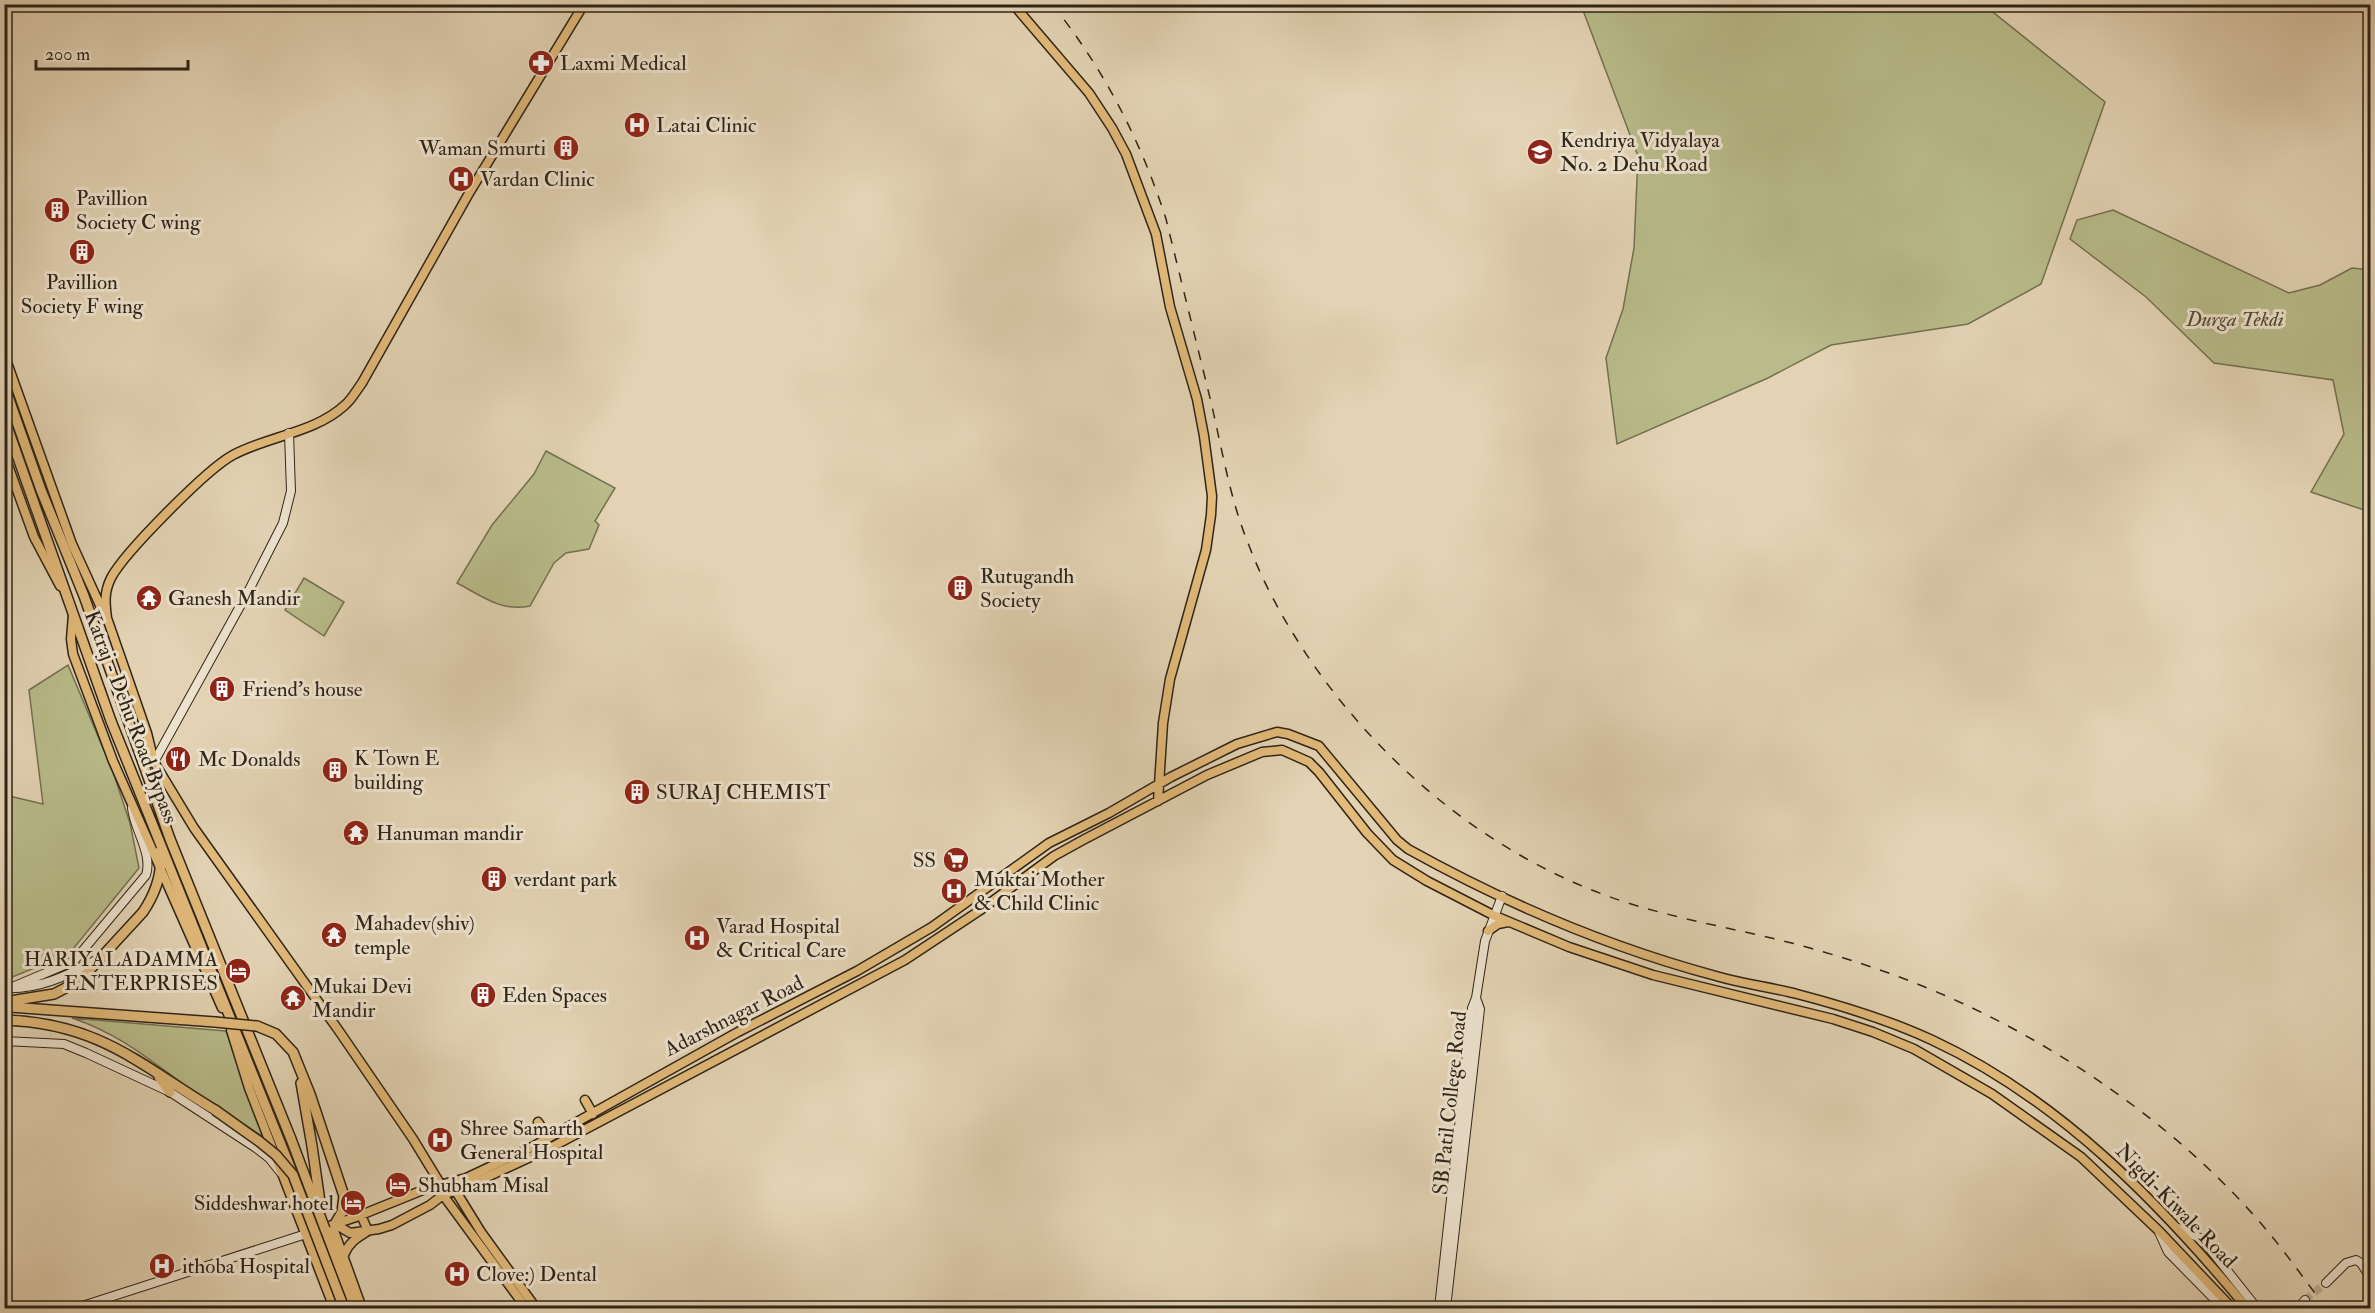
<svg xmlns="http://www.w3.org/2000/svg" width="2375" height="1313" font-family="'IM FELL Double Pica',serif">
<rect width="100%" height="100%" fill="#e3d3b4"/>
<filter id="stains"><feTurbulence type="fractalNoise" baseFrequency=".00333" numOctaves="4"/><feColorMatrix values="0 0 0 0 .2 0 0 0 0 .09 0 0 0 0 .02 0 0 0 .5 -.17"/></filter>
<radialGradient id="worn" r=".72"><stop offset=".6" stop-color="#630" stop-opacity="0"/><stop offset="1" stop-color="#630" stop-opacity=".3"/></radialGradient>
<path fill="#b9bb8a" stroke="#747051" stroke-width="1.5" d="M1978,4L1989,9L2105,102L2041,284L1968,324L1831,345L1768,378L1617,444L1606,358L1623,309L1634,248L1638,156L1581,5Z
M2113,210L2289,293L2320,285L2352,268L2370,270V512L2311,492L2344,434L2333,380L2214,363L2146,297L2070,239L2077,220Z
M546,451L615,488L595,521L599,525L589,549L566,553L554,563L530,606C501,612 482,596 457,583L492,525L534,474Z
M304,578L344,602L324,636L285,610Z
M68,665L113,772L130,823L139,868L69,954L5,980V795L43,804L29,690Z
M72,1018L226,1031L265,1138C238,1120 209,1103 183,1084C146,1057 117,1033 72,1018Z"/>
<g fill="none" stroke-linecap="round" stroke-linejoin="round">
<path stroke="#bfb095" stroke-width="8" stroke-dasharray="8 4" stroke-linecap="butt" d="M2305,1300L2326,1283"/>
<g stroke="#2e2418" stroke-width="10">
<path id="secondary" d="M154,762L249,590L283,523L291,491L289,433
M4,988C38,990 67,976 96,960
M10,988L74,961L146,875C153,854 134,829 132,808
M4,1041L64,1044L86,1053L170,1092L256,1148L269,1158L281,1173
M2178,1228L2202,1239L2257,1308
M2159,1232L2168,1252L2223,1308
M2326,1283L2346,1263L2356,1260L2361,1263L2370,1277
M76,1308L306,1234
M1439,1308L1472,1008L1476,998L1485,941L1502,896
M1446,1308L1480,1009L1476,998
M2298,1308L2305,1300"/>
</g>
<g stroke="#2e2418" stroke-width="11">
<path id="primary" d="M1013,4L1089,93L1112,128L1126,154L1156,234L1170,307L1197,399L1204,436L1212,496L1211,515L1206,550L1170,679L1163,723L1158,801
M4,354L72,544L104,614
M4,454L34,537L60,586
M73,615L71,639L73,654L113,761L222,1008
M1488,931L1498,924L1508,922
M231,1030L249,1088L334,1308
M585,1100L593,1114
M538,1122L548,1137
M441,1185L413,1139L339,1031L194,828L154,762L147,733L107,618C105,603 104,592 111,578C124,553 207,469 233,455C268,436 315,433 345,405C352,399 356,391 362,383L468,195L584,4
M455,1190L481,1232L536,1308
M443,1195L526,1308
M335,1224L350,1233L379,1229L392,1225L430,1205L443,1195L472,1184L550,1148L905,960L979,911L1054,856L1083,840L1207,775L1262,752L1282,750L1309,762L1319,772L1367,833L1393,860L1427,881L1493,915L1569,947L1653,975L1833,1019L1873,1032L1914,1049L1992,1094L2081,1157L2159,1231L2232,1308
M332,1225L362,1308
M306,1234L356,1217L428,1188L466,1178L532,1147L738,1032L857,971L932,927L1049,843L1109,813L1171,777L1237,744L1277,732L1288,734L1319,746L1397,840L1408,849C1505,903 1608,947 1716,976C1743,984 1770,987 1797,994C1843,1006 1889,1020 1932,1040C2059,1099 2159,1202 2247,1308
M344,1255C349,1242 357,1238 368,1231L361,1215"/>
</g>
<g stroke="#2e2418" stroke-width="12">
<path id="highway" d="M4,385L41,490L84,596L170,839L291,1139
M4,418L111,721L292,1172
M4,1002L54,994L75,983L85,975L143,912C155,894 163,873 160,851
M10,1007L215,1022
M4,1020C99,1023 139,1064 215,1110
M257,1026L276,1034L293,1052L310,1094L344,1196L342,1212L335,1224
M159,1077L170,1092
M301,1083L312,1146
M325,1229L354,1308"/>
</g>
<use href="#secondary" stroke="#ede2ce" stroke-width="8"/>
<use href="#primary" stroke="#e2ba7a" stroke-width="8"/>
<use href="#highway" stroke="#e2ba7a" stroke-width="9"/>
<path stroke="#2e2418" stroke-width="1.5" stroke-dasharray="10 10" stroke-linecap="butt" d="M1052,4C1104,69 1141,141 1166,219C1181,280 1196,341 1211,402C1222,449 1230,499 1248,543C1260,575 1276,606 1294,635C1369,757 1490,859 1628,903C1688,922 1750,931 1810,948C1852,960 1892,973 1932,990C2055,1041 2184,1130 2269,1233C2289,1257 2307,1283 2326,1308"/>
<g stroke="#2e2418" stroke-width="12" stroke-linecap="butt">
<path id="highway-bridge" d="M215,1022L257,1026
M215,1110L260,1142L276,1155L293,1175L344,1308
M291,1139L325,1229
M312,1146L321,1209"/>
</g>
<use href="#highway-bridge" stroke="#e2ba7a" stroke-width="9"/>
</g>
<defs>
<g id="pharmacy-disc" transform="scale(1.35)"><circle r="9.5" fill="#8f2418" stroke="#ede2ce"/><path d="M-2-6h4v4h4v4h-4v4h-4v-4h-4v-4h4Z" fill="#fff"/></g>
<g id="hospital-disc" transform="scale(1.35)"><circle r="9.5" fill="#8f2418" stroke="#ede2ce"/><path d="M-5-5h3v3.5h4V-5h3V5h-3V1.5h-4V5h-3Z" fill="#fff"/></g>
<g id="building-disc" transform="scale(1.35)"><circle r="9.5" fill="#8f2418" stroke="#ede2ce"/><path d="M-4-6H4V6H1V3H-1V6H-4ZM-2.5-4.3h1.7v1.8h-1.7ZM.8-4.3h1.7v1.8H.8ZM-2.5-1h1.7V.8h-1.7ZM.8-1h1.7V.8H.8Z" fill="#fff"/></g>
<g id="school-disc" transform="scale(1.35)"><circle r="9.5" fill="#8f2418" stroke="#ede2ce"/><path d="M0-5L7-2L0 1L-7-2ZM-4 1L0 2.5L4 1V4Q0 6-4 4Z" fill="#fff"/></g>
<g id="temple-disc" transform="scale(1.35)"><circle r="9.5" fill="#8f2418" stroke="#ede2ce"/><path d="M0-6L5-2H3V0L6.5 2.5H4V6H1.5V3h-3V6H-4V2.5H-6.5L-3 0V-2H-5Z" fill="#fff"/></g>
<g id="restaurant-disc" transform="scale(1.35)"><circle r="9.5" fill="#8f2418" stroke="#ede2ce"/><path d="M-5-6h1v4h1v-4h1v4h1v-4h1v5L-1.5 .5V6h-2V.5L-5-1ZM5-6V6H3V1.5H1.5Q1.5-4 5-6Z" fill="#fff"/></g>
<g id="supermarket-disc" transform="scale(1.35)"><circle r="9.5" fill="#8f2418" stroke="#ede2ce"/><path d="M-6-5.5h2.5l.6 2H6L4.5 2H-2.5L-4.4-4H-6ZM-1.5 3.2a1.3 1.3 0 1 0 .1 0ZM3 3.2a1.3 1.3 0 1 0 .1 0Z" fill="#fff"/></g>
<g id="hotel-disc" transform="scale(1.35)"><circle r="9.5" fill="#8f2418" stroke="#ede2ce"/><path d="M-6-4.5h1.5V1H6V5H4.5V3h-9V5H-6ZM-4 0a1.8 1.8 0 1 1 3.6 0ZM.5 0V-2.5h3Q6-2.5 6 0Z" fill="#fff"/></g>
</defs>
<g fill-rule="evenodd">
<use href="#pharmacy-disc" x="541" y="63"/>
<use href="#hospital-disc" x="637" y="125"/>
<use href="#building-disc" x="566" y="148"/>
<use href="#school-disc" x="1540" y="152"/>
<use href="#hospital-disc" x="461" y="179"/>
<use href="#building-disc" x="57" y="210"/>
<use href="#building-disc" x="82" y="252"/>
<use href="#building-disc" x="960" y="588"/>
<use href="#temple-disc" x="149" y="598"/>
<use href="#building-disc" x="222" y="689"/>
<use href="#restaurant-disc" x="178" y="759"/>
<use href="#building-disc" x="335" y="770"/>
<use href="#building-disc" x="637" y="792"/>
<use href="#temple-disc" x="356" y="833"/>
<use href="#supermarket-disc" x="956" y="860"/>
<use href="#building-disc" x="494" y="879"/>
<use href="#hospital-disc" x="954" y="891"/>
<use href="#temple-disc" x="334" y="935"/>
<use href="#hospital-disc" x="697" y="938"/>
<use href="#hotel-disc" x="238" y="971"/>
<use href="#building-disc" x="483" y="995"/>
<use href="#temple-disc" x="293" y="998"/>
<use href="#hospital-disc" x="440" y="1140"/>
<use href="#hotel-disc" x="398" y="1185"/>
<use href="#hotel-disc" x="353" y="1203"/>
<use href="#hospital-disc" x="162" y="1266"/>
<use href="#hospital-disc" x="457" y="1274"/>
</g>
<g text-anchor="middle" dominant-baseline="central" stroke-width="6" stroke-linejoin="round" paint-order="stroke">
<g font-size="21" fill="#2e2418" stroke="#ede2ce" text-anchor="start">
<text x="560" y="63">Laxmi Medical</text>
<text x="656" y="125">Latai Clinic</text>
<text x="1560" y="140">Kendriya Vidyalaya<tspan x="1560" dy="24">No. 2 Dehu Road</tspan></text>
<text x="546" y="148" text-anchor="end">Waman Smurti</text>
<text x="480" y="179">Vardan Clinic</text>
<text x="76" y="198">Pavillion<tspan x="76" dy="24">Society C wing</tspan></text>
<text x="82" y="282" text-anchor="middle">Pavillion<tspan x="82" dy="24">Society F wing</tspan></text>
<text x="980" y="576">Rutugandh<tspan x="980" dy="24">Society</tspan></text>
<text x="168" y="598">Ganesh Mandir</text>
<text x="242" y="689">Friend's house</text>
<text x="354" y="758">K Town E<tspan x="354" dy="24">building</tspan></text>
<text x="198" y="759">Mc Donalds</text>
<text x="656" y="792">SURAJ CHEMIST</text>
<text x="376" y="833">Hanuman mandir</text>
<text x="936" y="860" text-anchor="end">SS</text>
<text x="514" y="879">verdant park</text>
<text x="974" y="879">Muktai Mother<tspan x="974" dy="24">&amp; Child Clinic</tspan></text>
<text x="354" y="923">Mahadev(shiv)<tspan x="354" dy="24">temple</tspan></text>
<text x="716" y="926">Varad Hospital<tspan x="716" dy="24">&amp; Critical Care</tspan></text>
<text x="218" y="959" text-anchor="end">HARIYALADAMMA<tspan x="218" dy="24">ENTERPRISES</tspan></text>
<text x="312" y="986">Mukai Devi<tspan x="312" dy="24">Mandir</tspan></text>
<text x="502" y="995">Eden Spaces</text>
<text x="460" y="1128">Shree Samarth<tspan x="460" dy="24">General Hospital</tspan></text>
<text x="418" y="1185">Shubham Misal</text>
<text x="334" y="1203" text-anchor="end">Siddeshwar hotel</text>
<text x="182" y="1266">ithoba Hospital</text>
<text x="476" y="1274">Clove:) Dental</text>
</g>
<g font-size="21" font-style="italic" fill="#514a34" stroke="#ede2ce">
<text x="2235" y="319">Durga Tekdi</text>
</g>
<g font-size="21" fill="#2e2418" stroke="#ede2ce">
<text transform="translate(131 717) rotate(69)">Katraj - Dehu Road Bypass</text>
<text transform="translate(734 1016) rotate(-27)">Adarshnagar Road</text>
<text transform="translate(1450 1103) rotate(-84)">SB Patil College Road</text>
<text transform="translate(2176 1206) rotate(46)">Nigdi-Kiwale Road</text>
</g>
</g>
<rect width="2375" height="1313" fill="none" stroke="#e3d3b4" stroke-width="24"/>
<rect x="6" y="6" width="2363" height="1301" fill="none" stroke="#2e2418" stroke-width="3"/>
<rect x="12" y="12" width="2351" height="1289" fill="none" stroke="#2e2418" stroke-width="1.5"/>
<path d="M36 60v9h152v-9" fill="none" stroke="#2e2418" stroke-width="3"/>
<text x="45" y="60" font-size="18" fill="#2e2418" stroke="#ede2ce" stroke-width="4.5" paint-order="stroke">200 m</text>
<rect width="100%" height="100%" filter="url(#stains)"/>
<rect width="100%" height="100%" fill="url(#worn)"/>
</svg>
